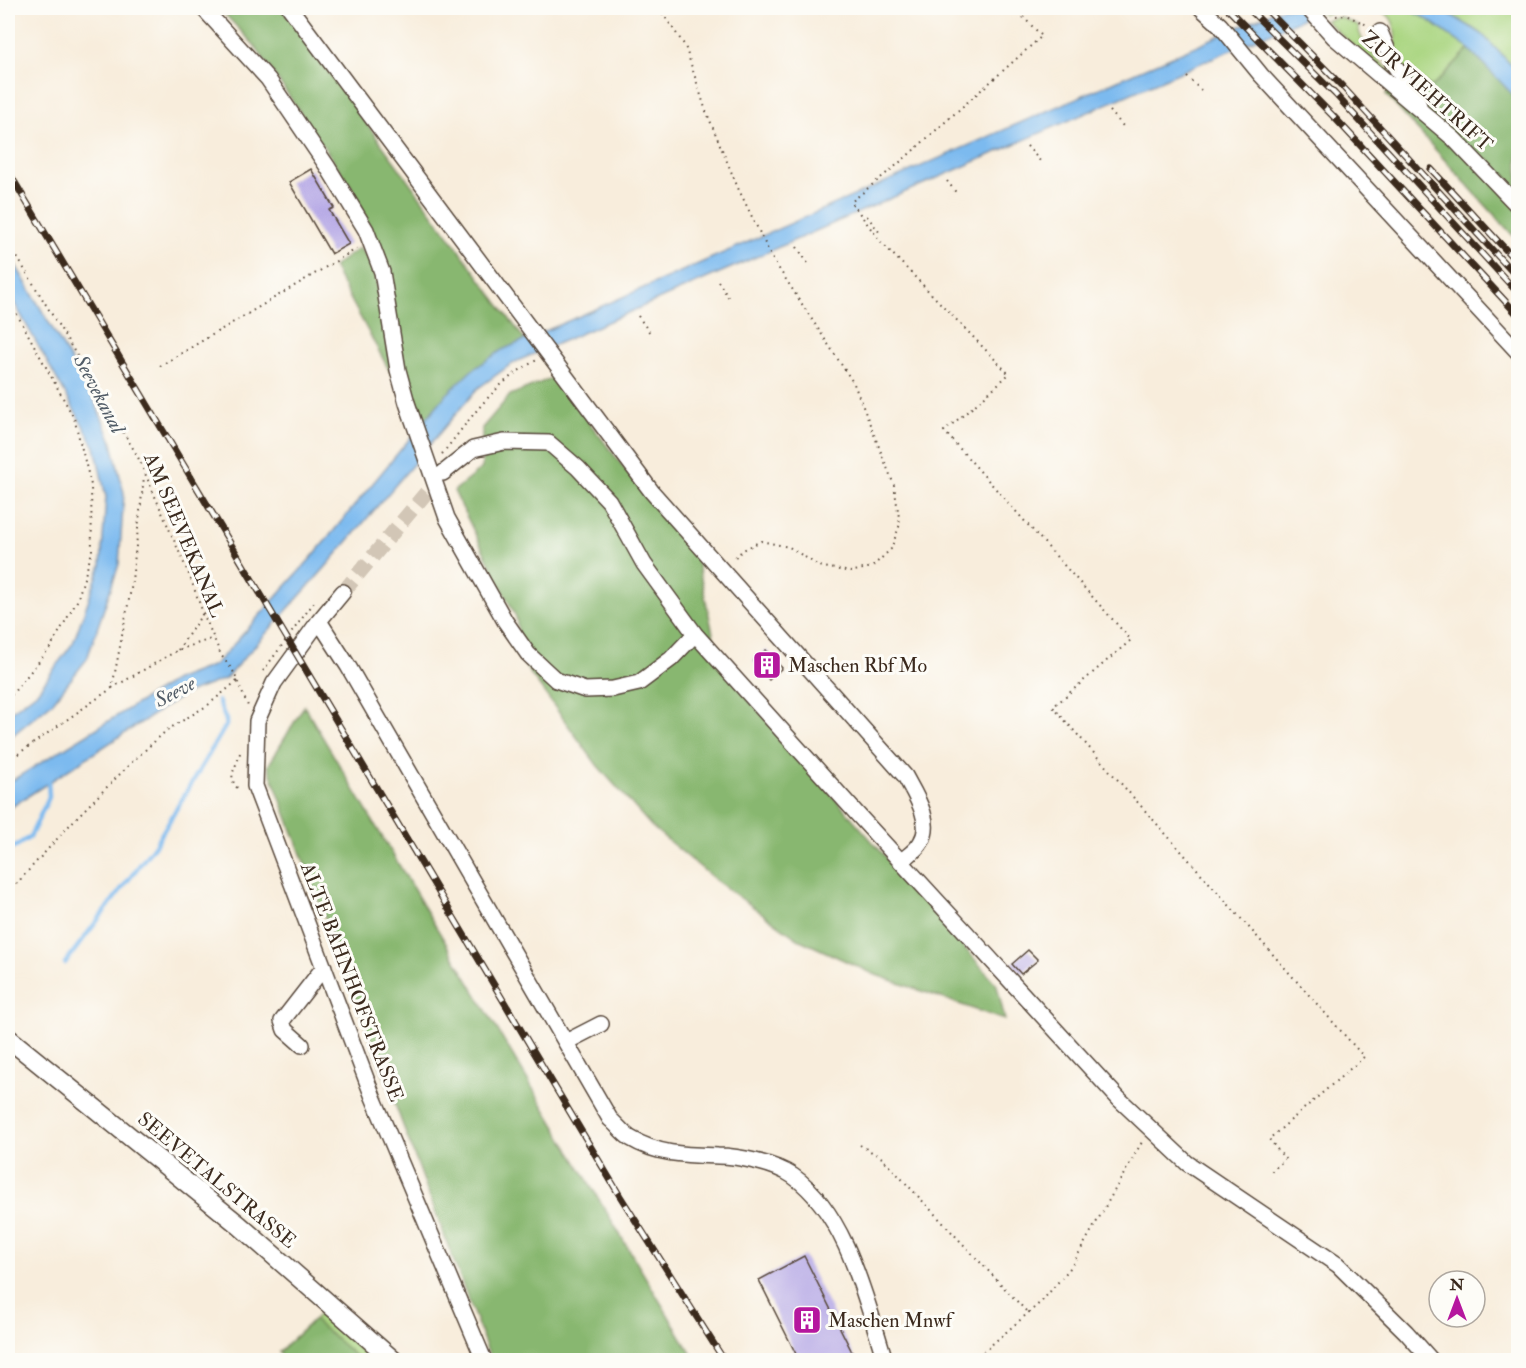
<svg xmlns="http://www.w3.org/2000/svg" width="1526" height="1368" font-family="'IM FELL Double Pica',serif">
<rect width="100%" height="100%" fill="#fdfcf7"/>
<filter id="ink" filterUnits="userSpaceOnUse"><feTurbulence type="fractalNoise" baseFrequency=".0167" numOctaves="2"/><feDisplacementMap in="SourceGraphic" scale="12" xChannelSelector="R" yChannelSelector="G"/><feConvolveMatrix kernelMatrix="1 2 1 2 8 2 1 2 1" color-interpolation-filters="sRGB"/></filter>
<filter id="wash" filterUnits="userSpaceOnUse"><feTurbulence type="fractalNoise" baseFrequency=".008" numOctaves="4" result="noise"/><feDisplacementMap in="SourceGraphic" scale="24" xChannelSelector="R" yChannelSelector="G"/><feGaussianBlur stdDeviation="1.35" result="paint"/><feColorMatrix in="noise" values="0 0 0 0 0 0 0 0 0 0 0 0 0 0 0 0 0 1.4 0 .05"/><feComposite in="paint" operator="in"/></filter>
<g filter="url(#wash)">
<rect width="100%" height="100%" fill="#f8eddc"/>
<path fill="#abd682" stroke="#738050" stroke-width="1.5" d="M1327,8H1405L1425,18L1469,49L1432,87C1424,82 1410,77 1404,70C1390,56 1402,23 1386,14C1379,10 1371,13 1363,12L1360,8H1347L1323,15L1320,11Z
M1440,8H1518V72L1482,34Z
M1340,17L1358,26C1361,48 1381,62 1397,77L1392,81L1325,20Z
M325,1309L381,1360H284L279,1352Z"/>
<path fill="#88b770" stroke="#627047" stroke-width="1.5" d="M219,8H282L525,340C484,357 454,385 425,420L401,363L388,268L353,189L254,45Z
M1469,49L1518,99V241L1386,95L1392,81L1404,71L1432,87Z
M359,248L373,262L394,379L333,267Z
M554,377L642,491L696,555L720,666L997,985L1005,1020L876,975L798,939L718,882L652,827L597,765L522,662L516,617L454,491L482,468V428L510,395Z
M304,706L695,1360H491L268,766Z
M314,1320L360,1360H284L279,1352Z"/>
<path fill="#7bbaef" stroke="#5b7286" stroke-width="1.5" d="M1282,8H1327L513,363L477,389L325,568L225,679L185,694L8,809V783L175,680L214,665L225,654L312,557L445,396L471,371L502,350Z
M1405,8H1440L1482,34L1518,72V100L1469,49L1425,18Z
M8,252L94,400L111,439L124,493L119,564L87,659L53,702L8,739V714L38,691L73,643L101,565L106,497L95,447L8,292Z"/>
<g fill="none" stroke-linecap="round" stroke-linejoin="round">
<path stroke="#7bbaef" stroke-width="4.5" d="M8,851L30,837L49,797L48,778
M65,963L155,845L226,725V720L218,701"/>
</g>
<g id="blocks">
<path fill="#b8abe6" d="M311,169L334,208L329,210L349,244L331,254L289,182Z
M766,650L782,668L769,680L753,661Z
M1028,950L1038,960L1021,974L1012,964Z
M804,1256L856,1360H799L759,1280Z"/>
</g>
</g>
<g filter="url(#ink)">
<use href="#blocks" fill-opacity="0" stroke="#57473a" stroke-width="1.5"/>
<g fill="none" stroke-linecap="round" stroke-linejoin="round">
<path stroke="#d2c6b6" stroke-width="15" stroke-dasharray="15 8" stroke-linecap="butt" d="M343,592L441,475"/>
<g stroke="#57473a" stroke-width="18">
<path id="minor" d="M203,8L268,79L327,166L366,230L382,272L398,370L407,403L447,518L505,621L528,654L556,680L585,690L613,689L639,683L671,659L695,634
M290,8L652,492L905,776C914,793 934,822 921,842C917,850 907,856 901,862
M1201,8L1220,25L1261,75L1518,352
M1308,8L1334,37L1454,139L1518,206
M1380,32L1393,63L1417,99L1420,109
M443,473L473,449L504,442L549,443L578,468L609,501L644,564L695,634L859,816L1119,1099L1187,1163L1338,1265L1406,1332L1431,1360
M343,592L319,621L274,683L257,721L255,786L373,1097L484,1360
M319,621L348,666L610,1119C617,1125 623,1133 630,1138C658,1155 687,1155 718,1156C739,1156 776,1164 793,1176C847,1214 866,1301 885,1360
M566,1042L601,1024
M302,1045L285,1030L282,1021L324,967"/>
</g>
<g stroke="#57473a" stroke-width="21">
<path id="major" d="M8,1038L239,1225L393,1360"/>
</g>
<path stroke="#57473a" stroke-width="2" stroke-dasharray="1.5 4.5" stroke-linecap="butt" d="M659,8L685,46L706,111L738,188L772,258L854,384L894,485L900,524L891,549L872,567L850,572L819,566L789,547L761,541L743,550L733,559
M1025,8L1020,14L1042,36L898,164L851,202L881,242L1009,374L973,407L944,431L1131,640L1053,707L1364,1057L1269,1139L1285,1159L1271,1172
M1336,16L1346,15L1367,25
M1187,77L1201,90
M1110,111L1123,126
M1027,146L1041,162
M947,181L958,195
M867,216L880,233
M8,242L137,455L190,577L203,613L221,655L233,671L248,706
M797,247L809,265
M718,281L728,297
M8,298L74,418L91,485L92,552L77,601L50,648L8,699
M638,316L650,333
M160,366L358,248
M442,454C472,417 494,382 537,360
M178,650L203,613
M263,671L315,601
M112,688L178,650L214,638
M240,753C236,770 225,776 240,791
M8,761L112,688L131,589L144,477
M8,893L77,817L132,762L167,730L208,705L237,681
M860,1145L882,1158L1028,1313
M974,1360L1042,1301L1071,1267L1142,1142"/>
<use href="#minor" stroke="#fff" stroke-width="15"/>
<use href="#major" stroke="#fff" stroke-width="18"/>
<g stroke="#3b2a1e" stroke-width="7">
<path id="rail" d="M1227,8L1335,118L1518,315
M1248,8L1335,94L1518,293
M1265,8L1342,86L1518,278
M1431,169L1518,263
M8,171L620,1196L724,1360"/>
</g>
<use href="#rail" stroke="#fdfcf7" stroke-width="4.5" stroke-dasharray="14" stroke-linecap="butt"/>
</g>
</g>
<defs>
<g id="building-square" transform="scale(1.5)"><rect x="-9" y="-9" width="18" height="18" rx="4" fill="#b5179e" stroke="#fdfcf7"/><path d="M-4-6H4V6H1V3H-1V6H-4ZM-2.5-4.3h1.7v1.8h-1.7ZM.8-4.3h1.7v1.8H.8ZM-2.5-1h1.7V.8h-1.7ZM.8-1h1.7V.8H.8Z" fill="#fff"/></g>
</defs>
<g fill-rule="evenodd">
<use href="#building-square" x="767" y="665"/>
<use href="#building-square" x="807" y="1320"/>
</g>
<g text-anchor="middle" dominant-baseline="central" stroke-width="6" stroke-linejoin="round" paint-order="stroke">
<g font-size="20" fill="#3b2a1e" stroke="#fdfcf7">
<text transform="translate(1427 91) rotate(42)">ZUR VIEHTRIFT</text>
<text transform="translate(184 535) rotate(67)">AM SEEVEKANAL</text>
<text transform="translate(352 982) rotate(69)">ALTE BAHNHOFSTRASSE</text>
<text transform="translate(217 1180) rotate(40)">SEEVETALSTRASSE</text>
</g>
<g font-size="20" fill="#3b2a1e" stroke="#fdfcf7" text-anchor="start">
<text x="788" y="665">Maschen Rbf Mo</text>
<text x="828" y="1320">Maschen Mnwf</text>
</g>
<g font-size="21" font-style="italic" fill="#515c67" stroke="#fdfcf7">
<text transform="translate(99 394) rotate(62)">Seevekanal</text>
<text transform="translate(175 692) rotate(-28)">Seeve</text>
</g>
</g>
<rect width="1526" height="1368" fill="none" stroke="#fdfcf7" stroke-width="30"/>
<g transform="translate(1457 1299)"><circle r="28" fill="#fdfcf7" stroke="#afa8a0" stroke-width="1.5"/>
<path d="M0-4.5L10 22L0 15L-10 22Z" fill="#b5179e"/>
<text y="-9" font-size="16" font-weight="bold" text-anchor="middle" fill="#3b2a1e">N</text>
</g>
</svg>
